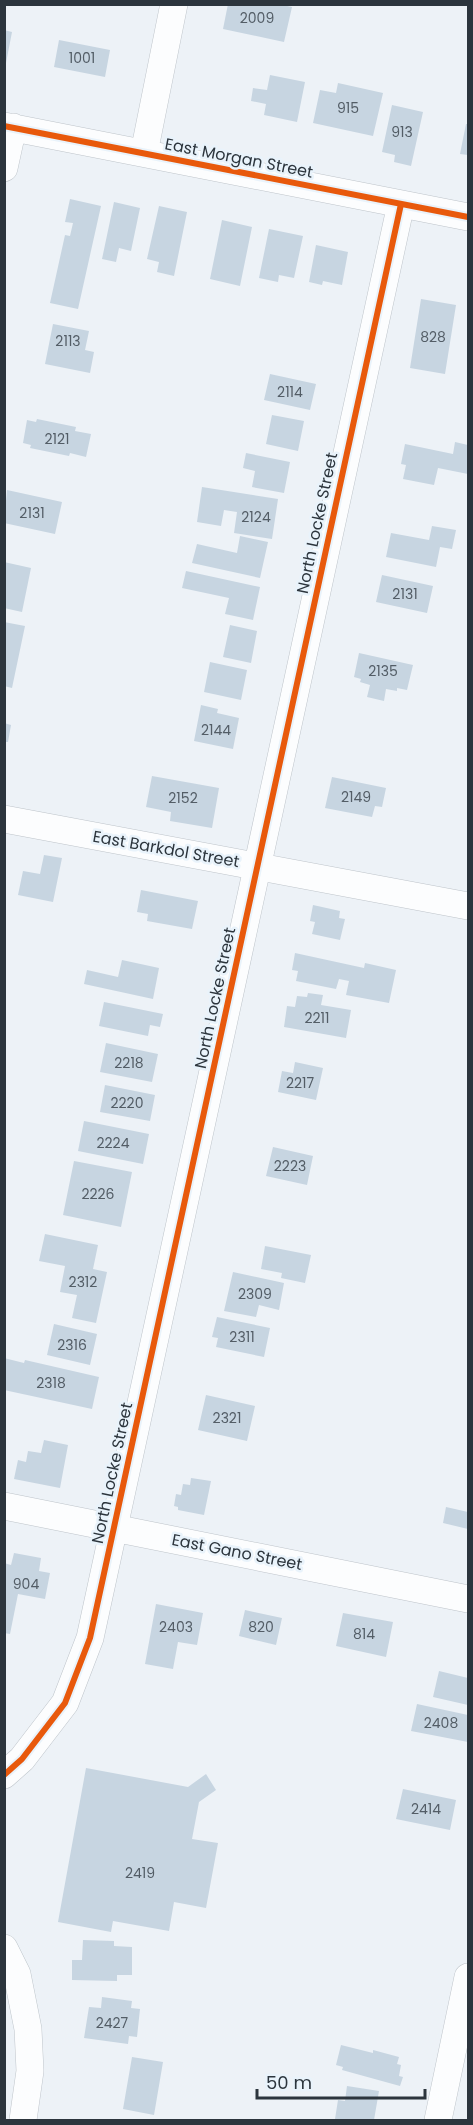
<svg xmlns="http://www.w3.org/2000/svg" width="473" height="2125" font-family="Poppins,sans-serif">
<rect width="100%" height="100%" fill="#edf2f7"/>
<path fill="#c7d5e1" d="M228,4H278L292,7L284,42L223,29Z
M4,30L12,32L6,63H4Z
M59,40L110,50L105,77L54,67Z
M270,75L305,82L297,122L264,115L266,104L251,101L253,88L267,90Z
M338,83L383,93L373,136L313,123L320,90L336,93Z
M392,105L423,112L411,166L394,162L395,155L382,152Z
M466,124H468V155L460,154Z
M70,199L101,206L78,309L50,303L65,235L70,236L73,223L65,222Z
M114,202L140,208L131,251L119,248L116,262L102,259Z
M159,206L187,212L174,276L157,272L159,262L147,259Z
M222,220L252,227L240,286L210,279Z
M269,229L303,236L294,278L279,275L278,282L259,278Z
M316,245L348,252L342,285L323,281L322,285L309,282Z
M421,299L456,305L445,374L410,368Z
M53,324L89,331L85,350L94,352L90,373L45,364Z
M270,374L316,384L310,410L264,400Z
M272,415L304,421L298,451L266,444Z
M37,419L76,427L75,431L91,434L86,457L70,453L69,456L30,448L31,445L23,443L27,420L36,422Z
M455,442L468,445V474L438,468L434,485L403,479L406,465L401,464L405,444L453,454Z
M246,453L290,462L284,493L252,487L255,471L243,468Z
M202,487L278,499L272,539L234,533L237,512L224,510L221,526L197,522Z
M7,490L62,502L55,534L4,523Z
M432,526L456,530L452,549L440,547L436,567L386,557L391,533L429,540Z
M240,536L268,542L260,578L192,563L197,544L237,553Z
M4,562L31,568L22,612L4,608Z
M186,571L260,587L253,620L225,614L229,598L182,588Z
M382,575L433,586L427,613L376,602Z
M4,622L25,626L12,688L4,686Z
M230,625L257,631L251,663L223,657Z
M359,653L413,665L407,690L397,688V691L386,689L384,701L367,697L370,685L360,682L361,679L354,677Z
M210,662L247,670L241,700L204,692Z
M201,705L218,709L217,713L239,718L233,749L194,741Z
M4,723L11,725L8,742H4Z
M152,776L219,788L212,828L170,821L171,812L146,807Z
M332,777L386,788L382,807L375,806L372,817L325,808Z
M44,855L62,858L53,902L18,895L23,871L40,874Z
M141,890L198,901L192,929L147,921L148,914L137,912Z
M313,905L340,911L339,918L345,919L340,940L312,934L315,922L310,921Z
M295,953L364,968L365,963L396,970L389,1003L346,995L349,981L339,979L336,989L296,981L298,971L292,970Z
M122,960L159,968L153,999L84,984L87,970L118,977Z
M308,993L323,995L321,1005L351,1010L346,1038L284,1027L287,1006L295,1007L297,996L307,997Z
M104,1002L163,1014L160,1027L150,1025L148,1036L99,1026Z
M106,1043L158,1054L152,1082L100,1072Z
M295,1062L323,1068L316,1100L278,1092L282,1071L293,1073Z
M105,1085L155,1095L150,1121L100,1112Z
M84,1121L149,1134L143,1164L78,1151Z
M273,1147L313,1156L307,1185L266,1176Z
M74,1161L132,1172L121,1227L63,1215Z
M45,1234L98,1245L93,1269L107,1272L96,1323L72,1318L77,1295L60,1292L65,1266L39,1261Z
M265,1246L311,1255L305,1283L281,1278L282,1273L261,1269Z
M233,1272L284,1283L279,1310L259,1305L256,1317L224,1311Z
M217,1317L270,1328L264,1357L216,1347L218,1338L212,1337Z
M54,1324L97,1334L90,1365L47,1355Z
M4,1358L24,1363L25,1360L99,1377L92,1409L4,1390Z
M206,1395L255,1406L247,1441L198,1430Z
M44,1440L68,1445L60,1488L14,1479L18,1460L26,1462L28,1451L41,1453Z
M191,1478L211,1481L204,1515L178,1510V1507L174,1506L176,1494L181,1495L183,1484L190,1485Z
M446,1507L468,1512V1529L443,1523Z
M14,1553L41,1558L39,1571L50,1573L45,1599L18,1594L10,1634L4,1633V1563L11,1565Z
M156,1604L203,1613L197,1645L178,1642L173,1669L145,1664Z
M245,1610L282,1618L276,1645L239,1636Z
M343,1613L393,1622L386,1657L336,1646Z
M439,1671L468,1678V1705L433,1697Z
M417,1704L468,1715V1742L411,1731Z
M86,1768L188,1787L206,1774L216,1790L199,1802L192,1839L218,1843L206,1908L174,1902L169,1931L113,1921L111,1932L58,1922Z
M403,1789L456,1800L450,1830L396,1819Z
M83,1940L114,1941V1946L132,1947V1975H117V1981L72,1980V1960H82Z
M102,1997L132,2001L131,2008L140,2009L137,2037L129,2036L128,2044L84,2038L89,2007L101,2008Z
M341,2045L373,2053V2050L399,2057L397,2064L401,2065L399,2076L403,2077L400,2086L342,2070L343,2067L336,2065Z
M132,2057L163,2062L154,2115L123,2109Z
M347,2086L379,2091L374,2120L335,2119L338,2100L345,2101Z"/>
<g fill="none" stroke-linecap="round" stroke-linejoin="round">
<g stroke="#bec4ca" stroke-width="28">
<path id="minor" d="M4,126L468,217
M144,153L174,4
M4,168L13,127
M4,819L468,906
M4,1506L468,1599
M4,1775L22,1759L65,1703L90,1638L401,204
M4,1948L17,1974L28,2029L30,2071L23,2120
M438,2120L468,1977"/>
</g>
<use href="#minor" stroke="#fcfdfe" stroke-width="27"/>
<g stroke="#e9f3fb" stroke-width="10">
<path id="cycleway" d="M4,126L468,217
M4,1775L22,1759L65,1703L90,1638L401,204"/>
</g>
<use href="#cycleway" stroke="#e8590c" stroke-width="6"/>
</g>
<g text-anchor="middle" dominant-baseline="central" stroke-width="5" stroke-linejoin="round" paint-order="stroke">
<g font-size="14" fill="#535d66">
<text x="257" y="18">2009</text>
<text x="82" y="58">1001</text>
<text x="348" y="108">915</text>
<text x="402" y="132">913</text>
<text x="433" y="337">828</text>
<text x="68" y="341">2113</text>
<text x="290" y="392">2114</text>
<text x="57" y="439">2121</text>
<text x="32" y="513">2131</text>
<text x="256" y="517">2124</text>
<text x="405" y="594">2131</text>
<text x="383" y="671">2135</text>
<text x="216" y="730">2144</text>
<text x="356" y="797">2149</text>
<text x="183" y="798">2152</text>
<text x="317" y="1018">2211</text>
<text x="129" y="1063">2218</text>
<text x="300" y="1083">2217</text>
<text x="127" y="1103">2220</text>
<text x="113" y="1143">2224</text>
<text x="290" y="1166">2223</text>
<text x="98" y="1194">2226</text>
<text x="83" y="1282">2312</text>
<text x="255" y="1294">2309</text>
<text x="242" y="1337">2311</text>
<text x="72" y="1345">2316</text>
<text x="51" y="1383">2318</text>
<text x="227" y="1418">2321</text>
<text x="26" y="1584">904</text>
<text x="176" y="1627">2403</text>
<text x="261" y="1627">820</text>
<text x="364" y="1634">814</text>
<text x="441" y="1723">2408</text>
<text x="426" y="1809">2414</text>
<text x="140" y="1873">2419</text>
<text x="112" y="2023">2427</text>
</g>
<g font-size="16" fill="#2c353d" stroke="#e9f3fb">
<text transform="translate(239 158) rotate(11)">East Morgan Street</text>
<text transform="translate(317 523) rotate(-78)">North Locke Street</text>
<text transform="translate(166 849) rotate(10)">East Barkdol Street</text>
<text transform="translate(215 998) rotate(-78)">North Locke Street</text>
<text transform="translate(112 1473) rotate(-78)">North Locke Street</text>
<text transform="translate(237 1552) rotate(11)">East Gano Street</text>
</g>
</g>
<rect width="473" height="2125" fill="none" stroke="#2c353d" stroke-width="12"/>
<path d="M257 2089v9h168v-9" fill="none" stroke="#2c353d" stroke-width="3"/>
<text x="266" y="2089" font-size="18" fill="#2c353d" stroke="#e9f3fb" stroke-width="4.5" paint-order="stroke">50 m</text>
</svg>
